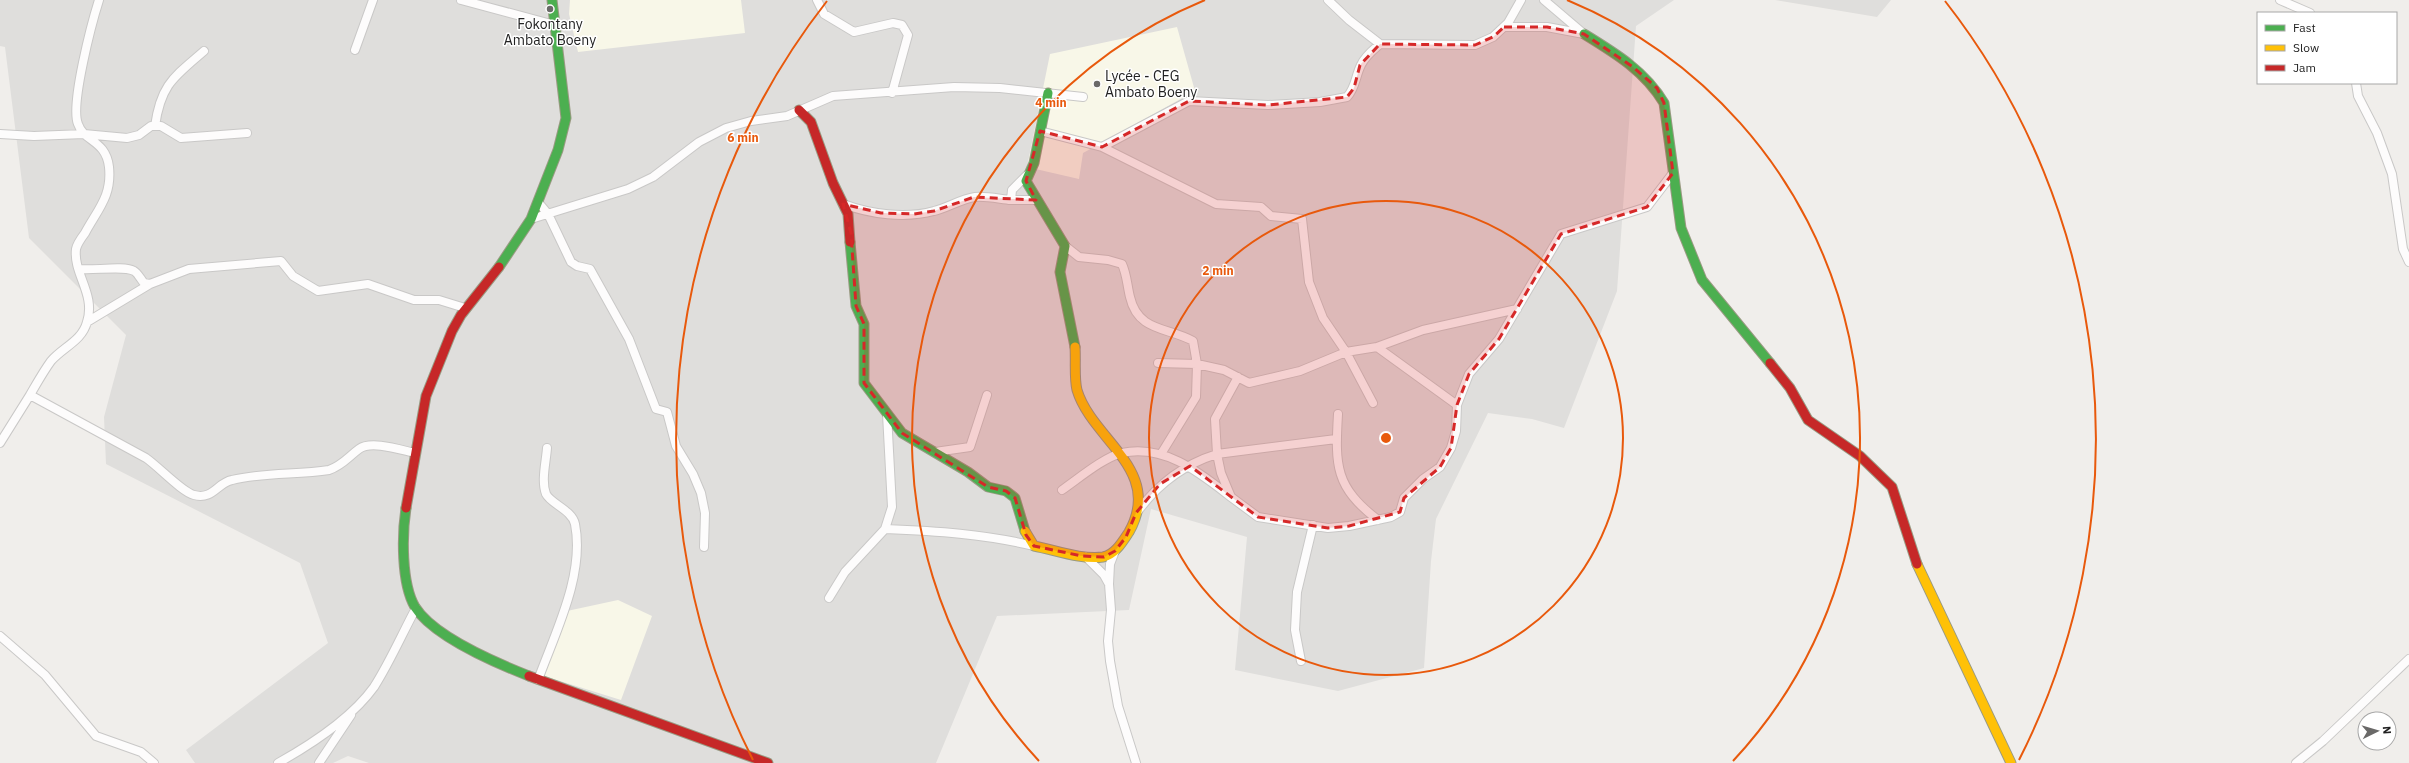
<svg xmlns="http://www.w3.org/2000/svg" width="2409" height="763" font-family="'IBM Plex Sans',sans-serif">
<rect width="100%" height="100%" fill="#f0eeeb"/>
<path fill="#dfdedc" d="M0,0H1674L1636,26L1617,291L1564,428L1532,419L1488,413L1436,519L1431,561L1424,668L1338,691L1235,670L1247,537L1151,509L1129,610L997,616L936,763H369L348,756L333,763H195L186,750L328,643L300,563L106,464L104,417L126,335L29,238L5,47L0,46Z
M1775,0H1891L1877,17Z"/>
<path fill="#f8f7e8" d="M570,0H741L745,33L578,52L569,14Z
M1177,27L1195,91L1083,153L1079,179L1027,167L1050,54Z
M618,600L652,616L621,700L544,676L567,611Z"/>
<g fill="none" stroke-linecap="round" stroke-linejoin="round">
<g stroke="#c9c8c7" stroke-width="10">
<path id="street" d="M461,0L555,25
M817,0L824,14L854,32L893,23L902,25L908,35L892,93
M1328,0L1349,20L1380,44L1475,45L1493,37L1508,23L1521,0
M2280,0L2310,13
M1504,27H1547L1584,34L1544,0
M355,50L373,0
M2356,83L2358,96L2377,133L2392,174L2403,249L2409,262
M155,126C161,84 174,77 204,51
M1040,131L1102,147L1189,101L1268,105L1320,102L1347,97C1356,87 1355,77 1361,65C1365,56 1373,50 1380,44
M0,134L34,136L84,134L127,138L139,135L151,126H161L181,138L247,133
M1102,147L1216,204L1261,207L1271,216L1302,219L1309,282L1323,318L1346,352L1377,347L1457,405
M1027,175L1012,190L1011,200H1036
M538,202L548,214L571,262L577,266L590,269L629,339L656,409L667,412L676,446L693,474L701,493L705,513L704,547
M843,204C870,214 905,219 934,211C947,208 961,199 975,197C986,196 1000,199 1011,200
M531,219L628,189L653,177L699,142L726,128L751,121L787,116L833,96L954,87L1000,88L1083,97
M1065,246L1079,257L1108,260L1122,264C1127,275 1127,285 1130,297C1138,332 1168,327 1193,341L1197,364L1196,397L1161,454
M79,269C92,271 124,265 134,271C138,273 141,280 144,283L150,284L189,269L281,261L293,276L318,291L368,284L414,300H439L465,308
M87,322L150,284
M1377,347L1423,330L1517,309
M1158,363L1197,364L1224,370L1249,383L1300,371L1346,352L1373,403
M30,395C37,383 43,372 51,361C63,347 82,341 87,322C96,294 73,274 76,249C77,244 82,237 85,233C98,209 112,196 109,167C106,140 84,142 78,124C70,105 92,22 99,0
M1338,414C1335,466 1335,487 1378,520
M0,443L30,395L146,458C159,467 182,492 194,495C213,500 217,483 232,480C264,472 297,475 329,470C343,465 348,457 359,449C371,440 401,450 415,453
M935,452L970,447L987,395
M1062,490C1078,479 1104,457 1122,453C1165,444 1200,473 1231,497L1221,473L1217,454L1336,439
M1231,497L1258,517L1328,528L1349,526L1391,517L1400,512L1404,498L1423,479L1440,467L1451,448L1456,431L1457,405L1469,374L1499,339L1561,234L1647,207L1673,173
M1138,511C1158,484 1185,464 1217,454L1215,419L1238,377
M885,529C936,531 984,534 1034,546
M1086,557L1104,575L1109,584L1110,564L1115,551
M1109,584L1111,610L1108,641L1110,661L1118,706L1136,763
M829,598L845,572L885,529L892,507L887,414
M0,636L45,675L96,736L141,752L154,763
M1301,661L1295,630L1297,592L1313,525
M538,680C555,633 585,575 575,524C572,510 551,504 546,494C541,481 546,462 547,448
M278,763C312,744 351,719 374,687C390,662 402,634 416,608
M319,763L351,715
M2296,763L2323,741L2409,659"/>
</g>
<g stroke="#999a82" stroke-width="11">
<path id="fast" d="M1584,34C1615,53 1645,71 1664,103L1681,228L1702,280L1770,363
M1048,93L1034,163L1026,181L1065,246L1060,272L1075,347
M850,242L856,306L864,324V383L902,433L968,472L988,487L1006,491L1015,498L1025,531
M499,267L531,219L558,150L566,118L552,0
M406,508C402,534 401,583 415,607C434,637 496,663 529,676"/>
</g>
<g stroke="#999a82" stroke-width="11">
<path id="slow" d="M1025,531L1034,546C1055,550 1082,560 1103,557C1115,555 1123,541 1129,532C1164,470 1092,440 1077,390C1074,378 1076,360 1075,347
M1917,564L2011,763"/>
</g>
<g stroke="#999a82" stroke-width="11">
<path id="jam" d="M799,110L811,122L833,183L848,214L850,242
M1770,363L1790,388L1808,420L1860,456L1892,487L1917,564
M406,508L426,396L452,331L461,315L499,267
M529,676L768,763"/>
</g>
<use href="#street" stroke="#fdfcfc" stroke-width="8"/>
<use href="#fast" stroke="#4caf50" stroke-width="9"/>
<use href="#slow" stroke="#ffc107" stroke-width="9"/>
<use href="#jam" stroke="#c62828" stroke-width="9"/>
</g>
<path fill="#d62828" fill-opacity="0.2" stroke="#d62828" stroke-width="3" stroke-dasharray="8 5" stroke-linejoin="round" d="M1504,27H1547L1584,34L1633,67L1657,88L1664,103L1673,173L1647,207L1561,234L1499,339L1469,374L1457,405L1451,448L1440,467L1404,498L1400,512L1349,526L1328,528L1258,517L1190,466L1160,484L1136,513L1126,537L1115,551L1104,557L1082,556L1034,546L1026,535L1015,498L1006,491L988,487L902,433L864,383V324L856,306L851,233L843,204L881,213L914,214L934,211L974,197L1036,200L1026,181L1040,131L1102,147L1189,101L1268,105L1347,97L1354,88L1360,65L1380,44L1475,45L1493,37Z"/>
<g fill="none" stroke="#e8590c" stroke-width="2">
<circle cx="1386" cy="438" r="237"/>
<path d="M1039 761A474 474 0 0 1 1205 0M1567 0A474 474 0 0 1 1733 761"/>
<path d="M753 760A710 710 0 0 1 827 1M1945 1A710 710 0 0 1 2019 760"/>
</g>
<g fill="#6a6968" stroke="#fff" stroke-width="1.5">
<circle cx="550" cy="9" r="4"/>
<circle cx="1097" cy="84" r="4"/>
</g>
<g text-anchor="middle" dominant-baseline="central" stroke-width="3" stroke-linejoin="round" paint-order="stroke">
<g font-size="14" fill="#222" stroke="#fff">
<text x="550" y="24">Fokontany<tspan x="550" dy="16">Ambato Boeny</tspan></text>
<text x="1105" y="76" text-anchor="start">Lycée - CEG<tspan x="1105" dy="16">Ambato Boeny</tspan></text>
</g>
</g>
<circle cx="1386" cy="438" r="6" fill="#e8590c" stroke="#fff" stroke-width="2"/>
<g font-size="12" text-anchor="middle" font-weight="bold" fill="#e8590c" stroke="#fff" stroke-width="3" stroke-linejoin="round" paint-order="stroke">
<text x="1051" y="107">4 min</text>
<text x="743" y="142">6 min</text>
<text x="1218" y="275">2 min</text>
</g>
<rect x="2257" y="12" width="140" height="72" fill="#ffffff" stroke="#a7a7a7"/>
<rect x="2265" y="25" width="20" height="6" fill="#4caf50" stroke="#a7a7a7"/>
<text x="2293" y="32" font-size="12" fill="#222222">Fast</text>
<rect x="2265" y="45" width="20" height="6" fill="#ffc107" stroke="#a7a7a7"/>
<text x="2293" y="52" font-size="12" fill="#222222">Slow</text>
<rect x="2265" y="65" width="20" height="6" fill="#c62828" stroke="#a7a7a7"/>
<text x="2293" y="72" font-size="12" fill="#222222">Jam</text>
<g transform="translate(2377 731) rotate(85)"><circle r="19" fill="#ffffff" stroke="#a7a7a7"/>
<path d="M0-3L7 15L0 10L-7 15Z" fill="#6a6968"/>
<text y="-6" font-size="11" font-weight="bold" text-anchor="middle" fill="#222222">N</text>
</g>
</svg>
